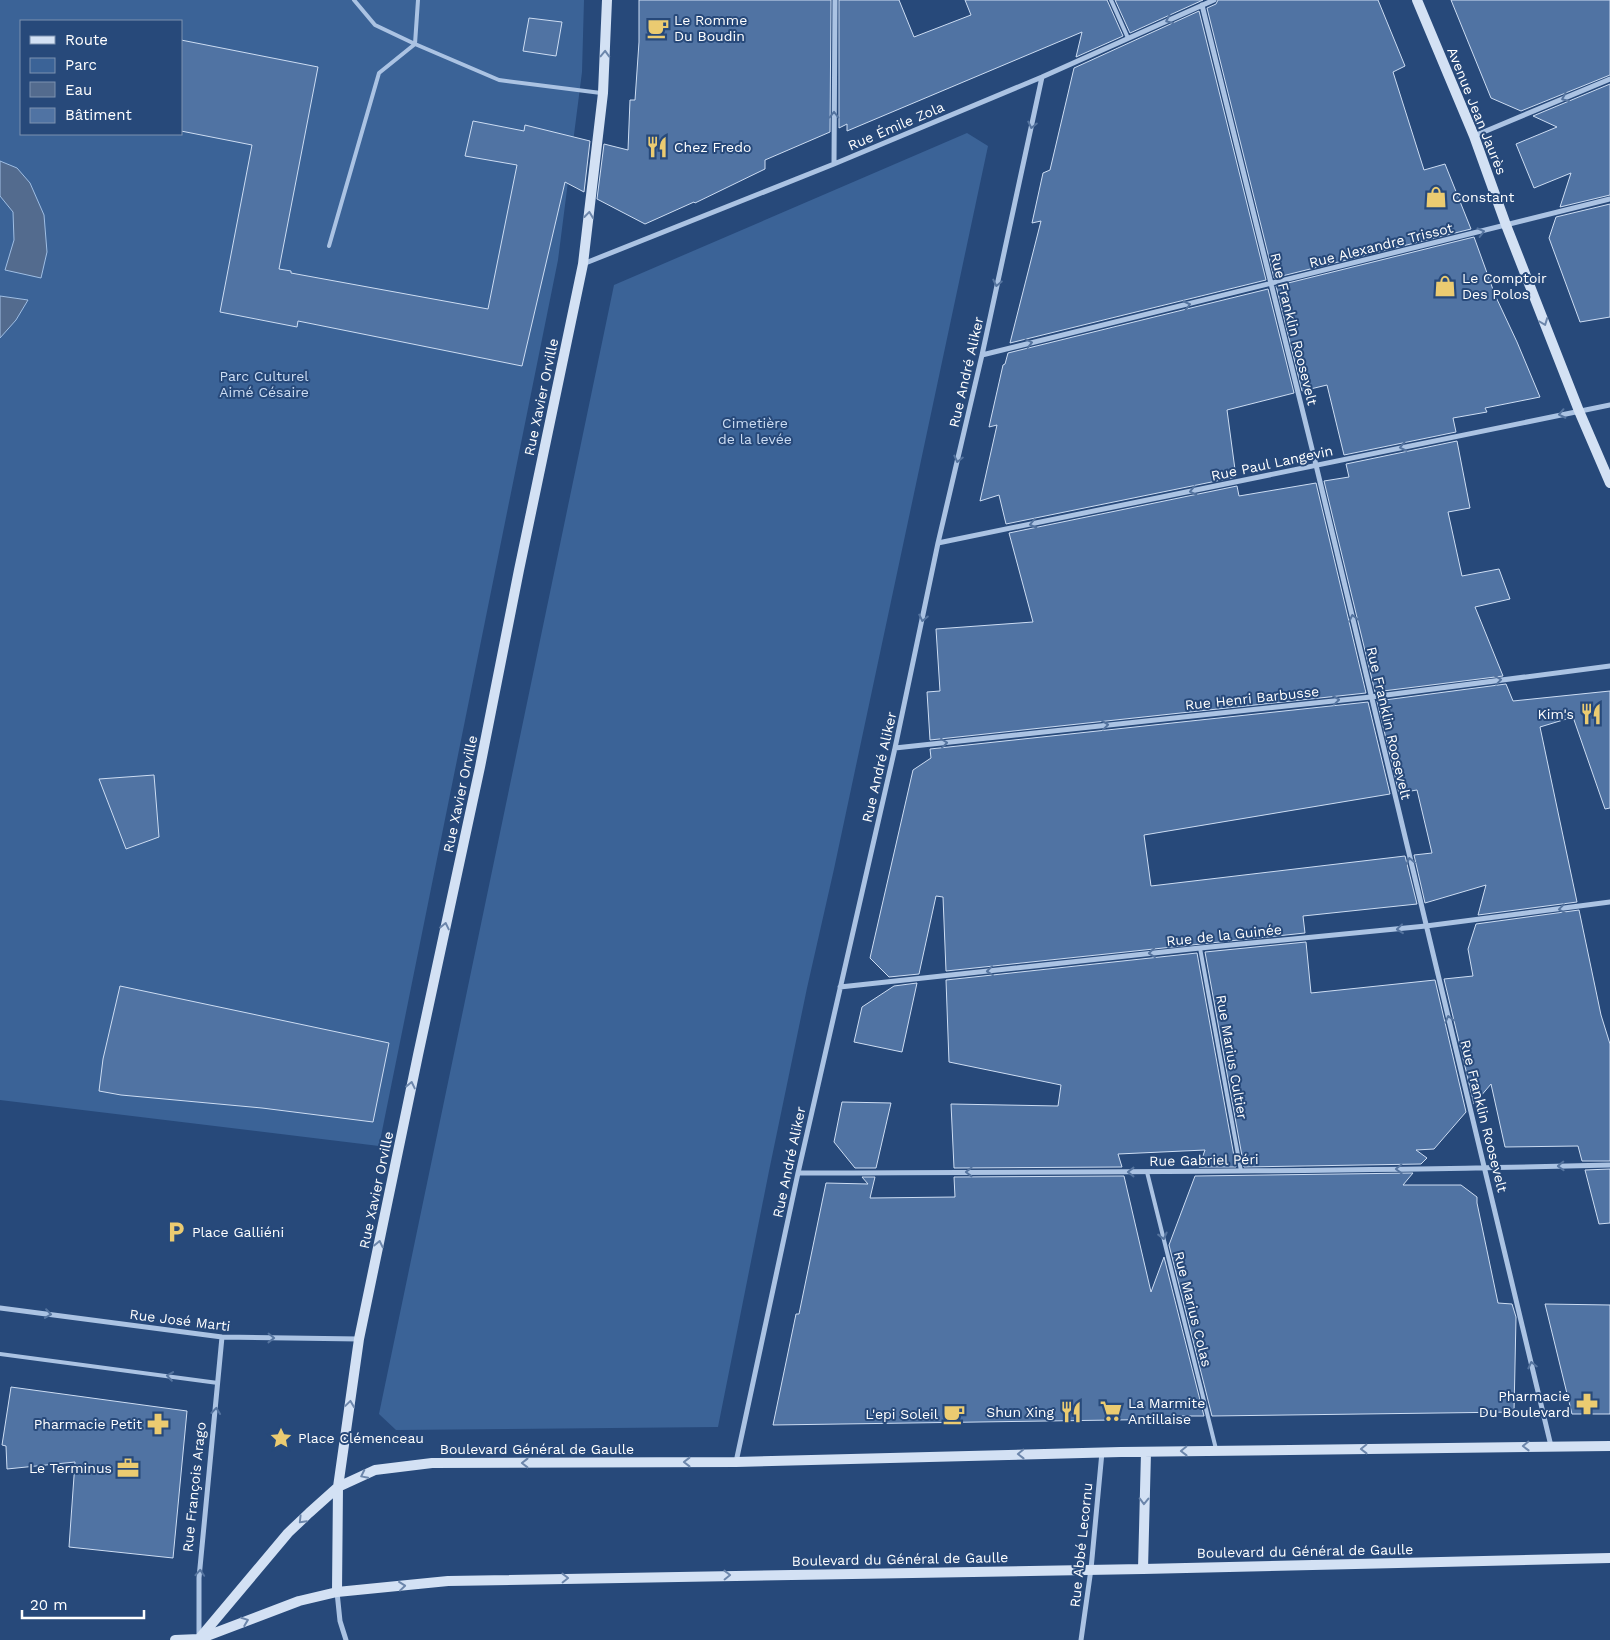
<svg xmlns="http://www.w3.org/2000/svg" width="1610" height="1640" font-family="'Work Sans',sans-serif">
<rect width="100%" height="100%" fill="#27497a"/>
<path fill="#3b6397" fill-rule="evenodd" d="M0,0H584L582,72L558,260L379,1146L0,1100ZM21,21H181V134H21Z
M967,133L988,146L834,869L807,988L769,1171L718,1427L396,1430L379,1414L614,285Z"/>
<path fill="#536b8e" stroke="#9fbee4" d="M0,161L17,168L30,183L44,215L47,252L41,278L5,270L14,240L13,212L0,196Z
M0,296L28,300L16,320L0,338Z"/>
<path fill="#5073a3" stroke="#cdddf3" d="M639,0H831L830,132L765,160V169L695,203L694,202L645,224L597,199L604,144L628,150L630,100H635L639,42Z
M839,0H899L914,37L971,15L965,0H1107L1123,36L1076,57L1082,32L847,131V124L839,128Z
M1115,0H1203L1130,33Z
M1218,0H1378L1405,66L1393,72L1424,170L1445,164L1471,229L1274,278L1207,8L1216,4Z
M1451,0H1610V75L1521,111L1491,98Z
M1199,11L1266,280L1010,343L1041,221L1032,223L1043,173L1050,170L1074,68Z
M529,18L562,22L556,56L523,51Z
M181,40L318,67L279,269L291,271V273L488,309L517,165L465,156L473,121L524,131L525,125L590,141L584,192L565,182L522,366L298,321L297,327L220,312L252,145L181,131Z
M1610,84V195L1560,207L1571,173L1534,188L1516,144L1557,127L1533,116Z
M1610,204V317L1580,322L1549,238L1556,217Z
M1474,237L1495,295L1517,342L1540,397L1485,408L1487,412L1453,418L1456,432L1344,455L1327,385L1302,391L1276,286Z
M1268,289L1294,393L1227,410L1236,477L1006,524L999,495L980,501L997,425L989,427L1003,365L1005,364L1008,353Z
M1457,441L1470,508L1448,512L1462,576L1499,569L1510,599L1475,607L1503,676L1375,692L1324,481L1349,477L1346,464Z
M1316,483L1366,693L930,740L927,692L940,691L936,629L1033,622L1009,533L1237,486L1239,496Z
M1506,684L1513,701L1610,691V808L1605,809L1573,717L1540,727L1577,902L1478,915L1486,885L1425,903L1414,855L1432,853L1417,790L1399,793L1377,701Z
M1368,702L1390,794L1144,835L1151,886L1405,856L1417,904L1303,916L1305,933L946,971L943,897L936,896L919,974L889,977L870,958L913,770L931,758L930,749Z
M154,775L159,837L126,849L99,779Z
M1579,910L1601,1015L1610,1044V1161H1582L1578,1146L1505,1147L1491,1084L1474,1104L1444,979L1473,976L1468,949L1476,924Z
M1306,942L1311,993L1435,980L1466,1112L1434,1149L1416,1150L1427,1158L1421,1164L1244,1167L1205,952Z
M1197,953L1236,1167H1199L1205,1150L1118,1154L1122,1167L954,1168L951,1104L1058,1106L1061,1085L949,1062L946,980Z
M917,983L902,1052L854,1042L862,1007L894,986Z
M120,986L389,1043L373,1122L262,1108L121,1095L99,1091L103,1059Z
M842,1102L891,1103L876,1168H855L834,1142Z
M1610,1169V1223L1599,1224L1585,1170Z
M1413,1173L1403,1185H1461L1477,1197V1203L1498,1303L1512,1304L1516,1317L1514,1412L1212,1416L1169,1245L1195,1176Z
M1124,1176L1151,1292L1164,1257L1204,1416H1182L1183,1419L773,1425L796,1314H799L826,1183L868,1184L862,1177H875L870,1198L955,1197L954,1177Z
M1545,1304L1610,1305V1414H1572Z
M11,1387L187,1411L173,1558L69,1547L75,1462L7,1469L6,1446L2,1445Z"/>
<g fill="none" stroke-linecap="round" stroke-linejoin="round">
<path stroke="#abc3e3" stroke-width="4" d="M418,0L415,44L499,80L601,93
M1111,0L1128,38
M329,246L379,73L415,44L375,25L354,0
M1200,948L1241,1171
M1147,1172L1216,1449
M0,1354L218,1383"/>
<path stroke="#abc3e3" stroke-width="5" d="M1202,5L1316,465L1551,1446
M1474,136L1610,79
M834,164L835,0
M583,264L834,164L1042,77L1214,0
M982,355L1610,199
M938,543L1610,405
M895,748L1371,697L1610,666
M840,987L1200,948L1426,926L1610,902
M798,1173C1069,1172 1339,1172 1610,1165
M0,1308L222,1337L359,1339
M736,1462L798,1173L895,748L938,543L982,355L1042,77
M337,1592L340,1621L346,1640
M199,1636V1578L222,1337
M1081,1640L1091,1569L1102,1452"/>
<path stroke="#d3e1f4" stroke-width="10" d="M1417,0L1474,136L1506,225L1579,411L1610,483
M1143,1569L1146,1452
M337,1592L338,1487L359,1339L418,1055L480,767L519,570L583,264L603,93L607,0
M199,1639L288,1533L309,1513L338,1487L375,1470L432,1463L736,1462L1121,1452L1610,1446
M175,1640L199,1639L299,1601L337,1592L448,1581L1143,1569L1610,1558"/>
</g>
<defs><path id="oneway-chevron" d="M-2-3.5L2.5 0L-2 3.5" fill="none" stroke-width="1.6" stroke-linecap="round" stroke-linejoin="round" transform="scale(1.25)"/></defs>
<g stroke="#55749f">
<use href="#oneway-chevron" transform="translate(1169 20) rotate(156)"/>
<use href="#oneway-chevron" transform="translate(1565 98) rotate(157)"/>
<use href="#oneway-chevron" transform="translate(834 115) rotate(-90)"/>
<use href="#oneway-chevron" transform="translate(1032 125) rotate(102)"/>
<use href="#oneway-chevron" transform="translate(1481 232) rotate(-14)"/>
<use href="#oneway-chevron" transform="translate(997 283) rotate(102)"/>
<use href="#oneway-chevron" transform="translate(1187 305) rotate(-14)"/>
<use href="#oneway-chevron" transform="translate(1029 343) rotate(-13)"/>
<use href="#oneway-chevron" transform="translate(1562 414) rotate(168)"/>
<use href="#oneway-chevron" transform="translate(1403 447) rotate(168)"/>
<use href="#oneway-chevron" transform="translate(958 459) rotate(103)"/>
<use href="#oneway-chevron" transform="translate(1193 491) rotate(168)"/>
<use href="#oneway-chevron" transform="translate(1033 524) rotate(168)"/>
<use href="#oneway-chevron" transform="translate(923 618) rotate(102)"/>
<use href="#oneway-chevron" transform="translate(1353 618) rotate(-103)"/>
<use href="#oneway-chevron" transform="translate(1498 680) rotate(-7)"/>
<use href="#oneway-chevron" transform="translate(1336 700) rotate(-6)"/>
<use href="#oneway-chevron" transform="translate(1105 725) rotate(-6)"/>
<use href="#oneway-chevron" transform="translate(944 743) rotate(-6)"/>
<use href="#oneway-chevron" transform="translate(1410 861) rotate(-103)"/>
<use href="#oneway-chevron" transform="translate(1562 909) rotate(173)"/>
<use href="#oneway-chevron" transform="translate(1400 929) rotate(174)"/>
<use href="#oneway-chevron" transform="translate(1152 953) rotate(174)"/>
<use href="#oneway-chevron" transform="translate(990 971) rotate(174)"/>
<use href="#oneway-chevron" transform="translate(1449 1019) rotate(-104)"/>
<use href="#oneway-chevron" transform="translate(1561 1166) rotate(178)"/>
<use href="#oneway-chevron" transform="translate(1399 1169) rotate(179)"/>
<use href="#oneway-chevron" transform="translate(969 1172) rotate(180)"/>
<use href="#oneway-chevron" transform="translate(1131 1172) rotate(180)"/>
<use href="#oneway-chevron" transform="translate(1163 1236) rotate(76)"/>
<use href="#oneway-chevron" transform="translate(48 1314) rotate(8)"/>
<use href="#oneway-chevron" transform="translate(271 1338) rotate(1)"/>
<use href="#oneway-chevron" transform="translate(1532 1365) rotate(-103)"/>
<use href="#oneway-chevron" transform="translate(170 1376) rotate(-172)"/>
<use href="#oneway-chevron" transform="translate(216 1411) rotate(-84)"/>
<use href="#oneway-chevron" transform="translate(200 1573) rotate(-86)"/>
</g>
<g stroke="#6c86ab">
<use href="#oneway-chevron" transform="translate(605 54) rotate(-88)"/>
<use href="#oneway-chevron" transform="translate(589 215) rotate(-83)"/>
<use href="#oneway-chevron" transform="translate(1544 322) rotate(69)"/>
<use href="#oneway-chevron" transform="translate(445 926) rotate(-78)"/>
<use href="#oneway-chevron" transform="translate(411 1085) rotate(-78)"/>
<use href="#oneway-chevron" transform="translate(379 1244) rotate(-78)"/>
<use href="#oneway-chevron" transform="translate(350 1404) rotate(-82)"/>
<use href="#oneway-chevron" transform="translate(1526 1446) rotate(179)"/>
<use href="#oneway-chevron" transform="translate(1364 1449) rotate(179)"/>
<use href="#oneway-chevron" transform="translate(1184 1451) rotate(179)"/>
<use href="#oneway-chevron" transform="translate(1021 1454) rotate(179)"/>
<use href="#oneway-chevron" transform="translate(687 1462) rotate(180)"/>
<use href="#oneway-chevron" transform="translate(525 1463) rotate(180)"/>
<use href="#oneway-chevron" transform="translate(364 1475) rotate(154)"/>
<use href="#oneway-chevron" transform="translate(1144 1501) rotate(91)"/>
<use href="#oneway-chevron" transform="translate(302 1520) rotate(134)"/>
<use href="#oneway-chevron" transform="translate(727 1575) rotate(-1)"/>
<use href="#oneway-chevron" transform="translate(565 1578) rotate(-1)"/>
<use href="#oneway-chevron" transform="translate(402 1586) rotate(-6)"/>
<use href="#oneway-chevron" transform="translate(245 1621) rotate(-21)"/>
</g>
<defs>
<g id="cafe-bare" transform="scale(1.725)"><path d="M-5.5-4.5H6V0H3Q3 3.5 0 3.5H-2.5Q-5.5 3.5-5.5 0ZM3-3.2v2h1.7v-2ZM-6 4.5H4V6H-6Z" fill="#ebcb71" stroke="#27497a" stroke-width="2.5" paint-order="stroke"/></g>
<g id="restaurant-bare" transform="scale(1.725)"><path d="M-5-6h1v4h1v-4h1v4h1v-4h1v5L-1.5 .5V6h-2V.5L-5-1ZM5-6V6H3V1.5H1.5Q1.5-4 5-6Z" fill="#ebcb71" stroke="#27497a" stroke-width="2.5" paint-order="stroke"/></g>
<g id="shop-bare" transform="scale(1.725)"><path d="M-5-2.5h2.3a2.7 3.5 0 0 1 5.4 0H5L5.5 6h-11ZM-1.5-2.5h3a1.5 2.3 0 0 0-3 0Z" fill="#ebcb71" stroke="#27497a" stroke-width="2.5" paint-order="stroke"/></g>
<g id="parking-bare" transform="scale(1.725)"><path d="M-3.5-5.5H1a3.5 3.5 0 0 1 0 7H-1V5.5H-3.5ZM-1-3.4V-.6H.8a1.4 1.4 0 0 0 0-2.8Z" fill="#ebcb71" stroke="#27497a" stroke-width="2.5" paint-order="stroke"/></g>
<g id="pharmacy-bare" transform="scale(1.725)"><path d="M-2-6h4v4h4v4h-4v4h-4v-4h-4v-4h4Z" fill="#ebcb71" stroke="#27497a" stroke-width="2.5" paint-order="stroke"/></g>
<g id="supermarket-bare" transform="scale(1.725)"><path d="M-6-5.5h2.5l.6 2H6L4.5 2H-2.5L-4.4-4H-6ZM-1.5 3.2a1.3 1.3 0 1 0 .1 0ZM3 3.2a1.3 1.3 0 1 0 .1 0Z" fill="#ebcb71" stroke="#27497a" stroke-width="2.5" paint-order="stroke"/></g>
<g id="sight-bare" transform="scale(1.725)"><path d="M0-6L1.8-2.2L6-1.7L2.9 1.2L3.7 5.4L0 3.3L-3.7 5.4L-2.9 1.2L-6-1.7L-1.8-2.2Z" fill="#ebcb71" stroke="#27497a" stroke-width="2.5" paint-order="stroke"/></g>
<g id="office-bare" transform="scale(1.725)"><path d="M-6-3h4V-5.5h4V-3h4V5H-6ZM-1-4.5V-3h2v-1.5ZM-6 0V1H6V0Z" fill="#ebcb71" stroke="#27497a" stroke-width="2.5" paint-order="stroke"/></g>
</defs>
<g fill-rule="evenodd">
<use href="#cafe-bare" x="658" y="28"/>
<use href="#restaurant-bare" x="657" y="147"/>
<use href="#shop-bare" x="1436" y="197"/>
<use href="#shop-bare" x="1445" y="286"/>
<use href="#restaurant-bare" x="1591" y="714"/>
<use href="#parking-bare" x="176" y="1232"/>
<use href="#pharmacy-bare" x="1587" y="1404"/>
<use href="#supermarket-bare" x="1111" y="1411"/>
<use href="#restaurant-bare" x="1071" y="1412"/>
<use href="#cafe-bare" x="954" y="1414"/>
<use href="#pharmacy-bare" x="158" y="1424"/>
<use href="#sight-bare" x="281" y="1438"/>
<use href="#office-bare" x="128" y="1468"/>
</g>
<g text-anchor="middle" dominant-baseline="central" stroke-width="4" stroke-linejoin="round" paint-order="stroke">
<g font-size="14" fill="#fff" stroke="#27497a" text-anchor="start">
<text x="674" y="20">Le Romme<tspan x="674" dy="16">Du Boudin</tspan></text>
<text x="674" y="147">Chez Fredo</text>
<text x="1452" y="197">Constant</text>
<text x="1462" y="278">Le Comptoir<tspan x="1462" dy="16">Des Polos</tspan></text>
<text x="1574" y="714" text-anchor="end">Kim's</text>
<text x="192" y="1232">Place Galliéni</text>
<text x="1570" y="1396" text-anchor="end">Pharmacie<tspan x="1570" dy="16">Du Boulevard</tspan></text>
<text x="1128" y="1403">La Marmite<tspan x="1128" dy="16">Antillaise</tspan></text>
<text x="1054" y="1412" text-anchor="end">Shun Xing</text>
<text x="938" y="1414" text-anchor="end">L'epi Soleil</text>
<text x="142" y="1424" text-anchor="end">Pharmacie Petit</text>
<text x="298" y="1438">Place Clémenceau</text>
<text x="112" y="1468" text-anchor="end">Le Terminus</text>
</g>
<g font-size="14" fill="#fff" stroke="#27497a">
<text transform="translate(1477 111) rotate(68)">Avenue Jean Jaurès</text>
<text transform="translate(896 126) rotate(-23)">Rue Émile Zola</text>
<text transform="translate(1381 245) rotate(-14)">Rue Alexandre Trissot</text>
<text transform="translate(1294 329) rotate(76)">Rue Franklin Roosevelt</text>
<text transform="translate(966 372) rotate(-77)">Rue André Aliker</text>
<text transform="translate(541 397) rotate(-78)">Rue Xavier Orville</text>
<text transform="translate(1272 463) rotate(-12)">Rue Paul Langevin</text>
<text transform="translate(1252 698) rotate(-6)">Rue Henri Barbusse</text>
<text transform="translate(1389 723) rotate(77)">Rue Franklin Roosevelt</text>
<text transform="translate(879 767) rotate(-77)">Rue André Aliker</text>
<text transform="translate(460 794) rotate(-78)">Rue Xavier Orville</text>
<text transform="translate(1224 935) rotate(-6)">Rue de la Guinée</text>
<text transform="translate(1232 1057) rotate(80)">Rue Marius Cultier</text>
<text transform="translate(1484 1116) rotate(76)">Rue Franklin Roosevelt</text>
<text transform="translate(1204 1160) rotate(-1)">Rue Gabriel Péri</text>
<text transform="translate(789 1162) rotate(-78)">Rue André Aliker</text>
<text transform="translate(376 1190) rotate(-78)">Rue Xavier Orville</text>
<text transform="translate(1193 1309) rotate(76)">Rue Marius Colas</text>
<text transform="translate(180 1320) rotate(7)">Rue José Marti</text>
<text x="537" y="1449">Boulevard Général de Gaulle</text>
<text transform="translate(194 1487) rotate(-84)">Rue François Arago</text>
<text transform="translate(1081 1545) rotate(-84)">Rue Abbé Lecornu</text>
<text transform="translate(1305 1551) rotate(-1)">Boulevard du Général de Gaulle</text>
<text transform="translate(900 1559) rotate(-1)">Boulevard du Général de Gaulle</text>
</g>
<g font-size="14" fill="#cdddf3" stroke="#27497a">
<text x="264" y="376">Parc Culturel<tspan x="264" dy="16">Aimé Césaire</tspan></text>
<text x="755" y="423">Cimetière<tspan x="755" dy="16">de la levée</tspan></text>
</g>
</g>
<rect x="20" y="20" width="162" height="115" fill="#27497a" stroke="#7d92af"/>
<rect x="30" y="36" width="25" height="8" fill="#d3e1f4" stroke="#7d92af"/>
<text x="65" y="45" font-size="15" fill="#ffffff">Route</text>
<rect x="30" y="58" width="25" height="15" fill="#3b6397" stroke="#7d92af"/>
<text x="65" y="70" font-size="15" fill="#ffffff">Parc</text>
<rect x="30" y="82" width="25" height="15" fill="#536b8e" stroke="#7d92af"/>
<text x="65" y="95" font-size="15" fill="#ffffff">Eau</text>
<rect x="30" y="108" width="25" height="15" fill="#5073a3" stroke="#7d92af"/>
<text x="65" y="120" font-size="15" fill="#ffffff">Bâtiment</text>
<path d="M22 1610v8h122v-8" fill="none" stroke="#ffffff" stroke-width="2.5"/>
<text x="30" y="1610" font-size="15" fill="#ffffff" stroke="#27497a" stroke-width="4" paint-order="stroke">20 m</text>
</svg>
